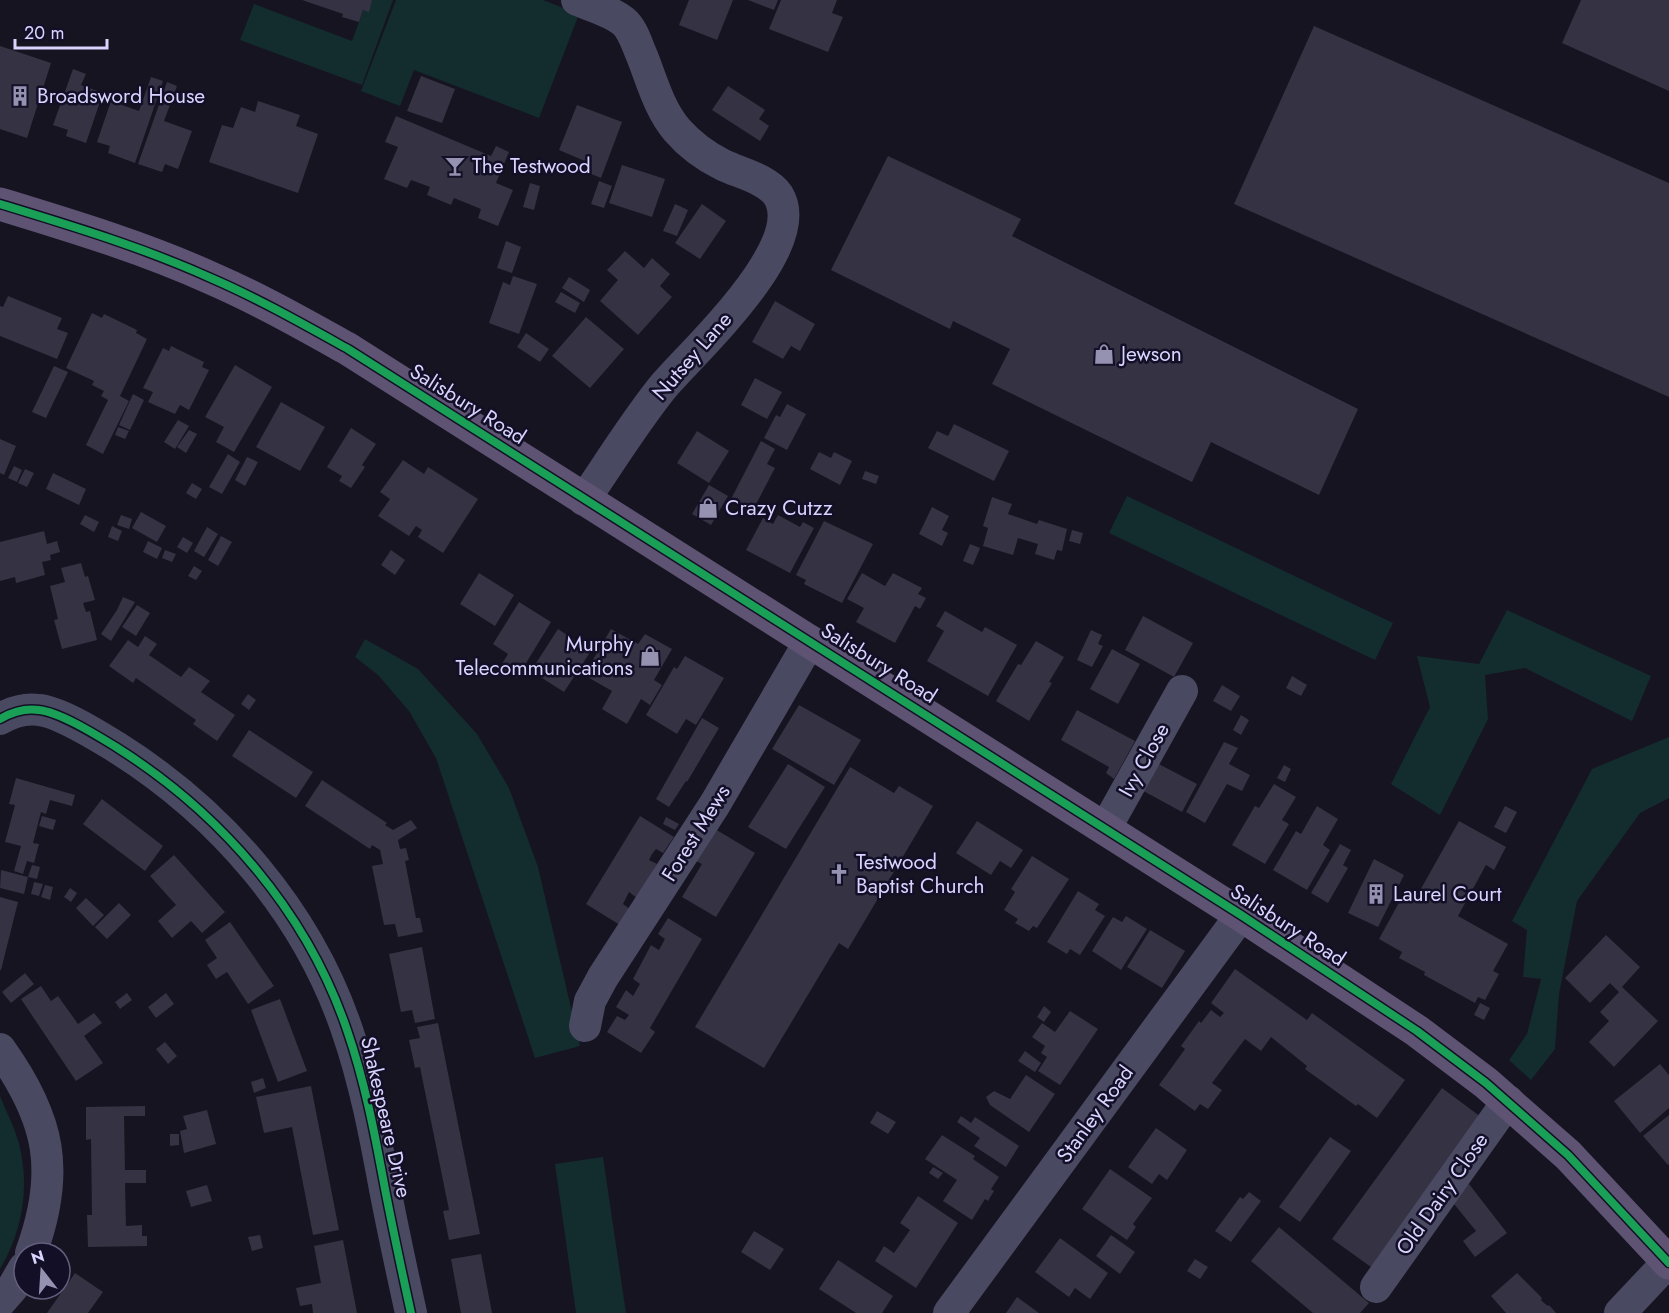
<svg xmlns="http://www.w3.org/2000/svg" width="1669" height="1313" font-family="Jost,sans-serif">
<rect width="100%" height="100%" fill="#161421"/>
<path fill="#132c2d" d="M367,0H393L362,85L240,40L254,4L352,41Z
M396,0H543L579,14L539,118L414,70L400,106L361,91Z
M1127,496L1393,623L1375,660L1109,533Z
M1507,610L1651,676L1632,721L1525,668L1485,675L1488,719L1440,815L1391,784L1430,707L1417,656L1479,664Z
M365,639L418,669L477,734L509,788L538,867L580,1046L535,1058L436,758L409,711L378,675L355,657Z
M1669,737V798L1640,813L1577,901L1559,994L1555,1049L1531,1080L1509,1060L1527,1034L1541,979L1523,977L1527,930L1512,921L1592,769Z
M0,1096C7,1114 18,1133 21,1153C29,1193 21,1234 0,1269Z
M603,1157L626,1313H576L555,1164Z"/>
<path fill="#343243" d="M302,0H372L369,12L363,10L359,22L342,17L343,14Z
M689,0H733L717,40L679,25Z
M748,0H778L774,10Z
M781,0H837L832,13L843,17L828,52L769,29Z
M1581,0H1669V91L1562,43Z
M1314,26L1669,183V397L1234,204Z
M0,46L51,63L27,138L0,129Z
M73,69L86,74L81,85L103,93L86,143L66,136L68,130L53,125Z
M421,76L455,89L442,123L407,111Z
M151,77L163,81L135,163L108,153L110,146L97,142L111,101L139,111Z
M167,82L177,86L164,121L192,131L178,169L165,164L162,172L138,164Z
M728,86L765,110L759,119L769,126L760,141L712,110Z
M258,101L300,115L296,126L318,134L298,193L209,162L222,125L233,128L241,107L255,112Z
M577,105L622,122L601,178L584,171L587,162L559,150Z
M396,116L491,156L496,146L509,152L496,183L513,190L498,226L478,218L481,209L454,198L451,205L427,195L430,187L411,180L407,188L384,179L398,147L385,142Z
M888,156L1021,219L1012,236L1358,409L1319,495L1211,442L1192,482L992,384L1010,349L953,321L950,329L831,270Z
M622,165L665,179L652,217L609,203Z
M599,181L612,186L604,208L591,204Z
M530,183L540,186L534,210L523,207Z
M675,204L688,210L677,236L663,231Z
M702,204L726,221L700,259L675,243Z
M506,241L521,247L512,273L497,268Z
M625,251L644,268L652,258L670,274L660,286L672,297L638,335L600,301L618,280L607,270Z
M513,276L537,284L519,334L489,323L503,282L510,285Z
M569,277L590,290L584,302L562,288Z
M561,292L580,303L575,313L555,302Z
M8,296L62,318L57,329L68,333L57,359L0,336V306L3,307Z
M775,301L815,324L800,351L791,346L783,359L752,342Z
M92,313L102,318L104,314L137,330L136,333L147,339L120,396L129,401L103,454L86,445L108,400L101,396L104,391L92,385L94,381L66,368Z
M586,317L624,349L590,388L552,356Z
M526,333L549,349L540,362L517,347Z
M171,346L204,362L202,367L209,370L189,410L180,405L175,414L148,402L153,392L143,388L163,348L169,351Z
M235,365L272,387L234,452L216,442L224,427L205,417Z
M54,366L68,372L46,418L32,412Z
M755,378L782,392L767,419L741,405Z
M133,394L144,400L130,430L119,425Z
M281,402L325,427L300,471L256,447Z
M787,404L806,414L787,450L764,438L776,415L780,417Z
M178,420L189,426L175,449L164,442Z
M954,424L1009,451L994,481L928,448L937,431L948,436Z
M118,427L129,431L125,439L115,435Z
M351,428L376,444L362,465L365,467L351,488L339,481L342,476L327,467Z
M189,430L197,434L186,453L177,447Z
M697,431L729,451L709,483L677,463Z
M0,439L16,446L4,475L0,473Z
M761,441L775,449L767,464L775,468L753,510L731,499Z
M819,452L831,458L834,452L852,461L840,485L810,469Z
M228,454L240,462L222,494L209,487Z
M247,457L258,462L245,486L235,480Z
M403,460L424,474L428,467L478,499L443,553L418,537L422,530L416,526L409,536L378,516L390,499L380,492Z
M14,466L22,470L17,482L8,478Z
M25,469L34,473L27,487L18,483Z
M865,471L879,476L876,484L862,479Z
M53,473L86,489L79,505L46,489Z
M192,483L202,489L196,499L186,493Z
M709,485L728,496L711,525L692,514Z
M992,497L1012,504L1008,514L1037,524L1039,520L1067,529L1062,551L1057,550L1054,560L1035,554L1038,544L1018,538L1013,555L983,546L988,528L983,526Z
M932,507L949,516L942,530L948,533L942,546L919,534Z
M141,512L166,526L157,542L132,528Z
M85,515L99,522L94,532L80,524Z
M121,515L132,519L129,529L117,525Z
M778,515L800,527L803,522L814,528L790,573L746,550L763,518L773,524Z
M824,521L873,544L842,603L804,584L806,580L796,575Z
M112,526L122,531L118,541L108,537Z
M207,527L218,534L204,557L194,551Z
M1072,530L1083,533L1080,544L1069,541Z
M44,531L47,544L57,541L60,552L50,555L51,560L42,562L45,575L16,583L15,577L0,581V542Z
M221,536L232,542L218,566L208,560Z
M183,537L193,543L187,553L177,547Z
M148,541L162,548L157,559L143,552Z
M970,544L980,548L973,565L963,561Z
M165,550L176,554L172,562L162,558Z
M391,550L405,560L395,575L381,565Z
M81,563L85,577L88,576L95,600L83,603L86,612L90,611L97,640L62,649L54,620L58,619L50,586L65,582L61,568Z
M194,566L202,571L196,580L188,576Z
M479,573L514,595L495,626L460,604Z
M862,573L885,586L893,573L922,588L918,594L926,598L920,609L915,606L895,643L856,622L864,608L847,599Z
M123,597L135,602L111,641L101,634L117,610Z
M519,602L551,622L517,678L500,667L508,654L493,644Z
M137,605L150,613L136,636L122,627Z
M945,611L982,632L985,627L1017,645L988,696L927,661L944,631L936,626Z
M1143,616L1193,643L1174,677L1125,650Z
M558,629L591,651L564,692L531,671Z
M611,629L638,644L645,634L672,649L654,680L662,685L650,705L641,699L627,724L602,709L612,691L584,675Z
M1091,630L1102,635L1098,644L1103,646L1092,667L1077,660Z
M145,636L157,644L149,655L181,677L189,667L210,681L201,692L235,715L217,741L193,724L196,720L136,678L133,683L109,666L128,640L138,647Z
M1036,641L1064,657L1049,682L1052,683L1029,721L996,701L1018,664L1021,665Z
M1112,649L1140,664L1118,704L1090,689Z
M685,656L724,678L696,725L686,719L677,734L646,715L674,667L677,669Z
M1292,676L1307,685L1301,696L1286,688Z
M1222,685L1240,696L1231,711L1213,701Z
M248,694L256,700L249,710L241,704Z
M799,705L861,740L834,785L772,749Z
M1077,710L1135,741L1114,779L1106,773L1109,767L1061,740Z
M1241,715L1249,720L1241,735L1233,730Z
M702,718L719,728L687,782L686,781L669,807L656,799Z
M249,730L313,772L296,798L232,756Z
M1224,742L1238,748L1229,764L1250,775L1242,791L1227,784L1205,823L1186,812Z
M1153,761L1197,784L1182,812L1138,788Z
M788,764L825,787L786,849L748,827Z
M1284,765L1291,769L1285,782L1277,778Z
M850,767L894,793L899,786L933,806L848,949L839,943L764,1068L695,1027Z
M16,778L75,795L72,806L50,800L46,814L41,812L33,843L39,844L34,863L27,861L23,874L14,871L21,846L5,842L15,805L9,804Z
M322,780L387,823L385,825L393,830L411,820L417,828L398,840L400,849L406,848L409,860L405,861L416,918H420L423,932L398,937L395,924L384,925L372,866L383,864L380,850L372,845L370,849L305,806Z
M1274,784L1296,797L1282,820L1289,824L1265,864L1232,845L1255,806L1259,808Z
M102,799L163,846L145,871L83,824Z
M1317,806L1338,819L1323,845L1330,850L1307,890L1273,870L1296,831L1301,834Z
M1505,806L1517,812L1506,833L1494,827Z
M42,816L56,820L53,830L39,826Z
M640,816L674,837L663,853L656,849L652,854L649,860L657,864L637,898L629,892L623,904L630,909L620,925L586,904Z
M666,817L679,824L675,830L663,824Z
M977,821L1023,850L1011,868L1000,861L991,875L956,853Z
M1459,821L1506,847L1494,870L1486,865L1458,916L1508,944L1493,971L1499,974L1485,1000L1478,997L1475,1003L1424,975L1425,972L1399,958L1402,952L1379,939L1407,888L1418,894Z
M715,829L755,853L716,917L682,897L702,864L696,861Z
M1340,844L1351,850L1343,865L1348,868L1328,903L1311,893Z
M174,855L225,912L202,933L191,921L172,938L158,921L176,905L150,876Z
M1032,856L1069,879L1037,928L1033,926L1029,931L1015,923L1018,919L1004,910L1015,892L1011,889Z
M1374,859L1404,875L1378,927L1348,913Z
M32,865L40,867L37,879L28,877Z
M1,870L28,877L24,894L0,888Z
M34,882L43,884L39,896L31,894Z
M45,885L53,887L50,900L41,897Z
M70,888L77,893L71,902L64,897Z
M1078,891L1099,904L1095,910L1105,916L1080,955L1070,949L1067,954L1047,942Z
M0,897L18,902L1,970H0Z
M86,898L104,915L93,926L76,908Z
M119,903L131,915L107,939L95,927Z
M1126,916L1147,929L1121,970L1092,951L1113,917L1122,922Z
M668,918L702,939L650,1028L655,1032L641,1053L607,1032L617,1016L625,1020L629,1015L616,1007L626,990L633,996L640,984L633,979L651,945L659,950L665,939L658,934Z
M230,922L274,986L248,1004L227,972L216,979L207,965L217,958L205,940Z
M1150,930L1185,951L1162,988L1127,967Z
M1606,935L1640,967L1622,987L1658,1021L1614,1067L1589,1042L1609,1021L1600,1012L1619,992L1610,983L1590,1003L1565,978Z
M422,947L435,1019L415,1023L412,1010L401,1012L389,954Z
M1235,969L1307,1020L1312,1013L1405,1080L1377,1118L1358,1104L1356,1106L1305,1069L1307,1066L1271,1037L1261,1051L1245,1039L1212,1083L1222,1090L1208,1109L1200,1104L1195,1111L1159,1085L1185,1049L1181,1046L1199,1021L1201,1023L1211,1010L1220,1017L1224,1013L1211,1003Z
M25,973L34,984L11,1003L2,992Z
M41,986L51,1001L58,996L78,1024L94,1013L102,1023L84,1036L103,1063L76,1081L21,999Z
M127,993L132,1000L120,1009L115,1002Z
M166,993L174,1004L156,1018L148,1007Z
M280,999L307,1071L278,1082L251,1010Z
M1480,1003L1490,1008L1484,1020L1474,1015Z
M1044,1006L1051,1012L1044,1022L1037,1017Z
M1070,1011L1098,1029L1060,1085L1038,1071L1047,1057L1041,1053L1045,1046L1032,1037L1042,1023L1055,1032Z
M438,1023L480,1234L449,1240L443,1211L449,1210L420,1067L415,1068L409,1040L420,1038L417,1027Z
M165,1042L177,1056L168,1064L156,1049Z
M1025,1051L1041,1063L1035,1072L1018,1061Z
M1660,1064L1669,1075V1108L1640,1133L1614,1101Z
M1026,1075L1055,1094L1029,1132L990,1105L986,1097L994,1091L1010,1099Z
M263,1078L266,1088L254,1093L251,1082Z
M311,1086L339,1230L313,1235L292,1127L264,1133L256,1097Z
M1442,1088L1481,1117L1371,1267L1332,1239Z
M145,1106V1116H124L125,1170H146V1183H125L126,1226L142,1225V1236H147V1246L88,1247L87,1215H92L91,1139L86,1140V1107Z
M207,1110L216,1144L184,1153L180,1131L187,1129L183,1116Z
M877,1111L896,1122L888,1134L870,1123Z
M1669,1115V1164L1668,1165L1643,1136Z
M961,1116L971,1123L975,1117L1019,1146L1006,1167L974,1146L980,1138L957,1122Z
M1156,1128L1187,1150L1167,1180L1159,1174L1152,1184L1128,1167Z
M170,1134H179V1145L170,1146Z
M942,1135L975,1156L973,1159L999,1177L991,1189L994,1191L988,1201L985,1199L972,1220L943,1201L957,1180L925,1159Z
M1330,1137L1351,1151L1300,1222L1279,1207Z
M933,1167L943,1173L938,1179L929,1173Z
M1110,1169L1152,1198L1133,1224L1136,1227L1127,1240L1082,1209Z
M1469,1184L1507,1233L1475,1257L1463,1241L1476,1231L1450,1199Z
M207,1185L212,1201L191,1207L186,1191Z
M1249,1192L1261,1201L1231,1242L1215,1231L1240,1197L1243,1199Z
M918,1196L958,1223L916,1288L875,1261L884,1246L894,1253L910,1230L900,1223Z
M1279,1227L1369,1303L1360,1313H1313L1251,1261Z
M754,1231L784,1249L770,1270L741,1252Z
M260,1235L263,1248L252,1251L248,1237Z
M1111,1235L1135,1252L1120,1274L1096,1256Z
M1060,1238L1108,1273L1090,1299L1075,1288L1069,1297L1035,1272Z
M343,1240L357,1313H313L312,1304L300,1306L296,1288L321,1283L314,1246Z
M481,1254L492,1313H461L451,1259Z
M1195,1259L1208,1267L1200,1279L1187,1271Z
M838,1260L893,1296L882,1313H856L819,1289Z
M75,1273L103,1292L88,1313H47Z
M1517,1273L1542,1298L1541,1300L1544,1303L1548,1306L1549,1305L1556,1313H1506L1491,1296Z
M1017,1297L1039,1313H1006Z"/>
<g fill="none" stroke-linecap="round" stroke-linejoin="round">
<path stroke="#4a4962" stroke-width="32" d="M577,0C592,6 610,11 623,21C633,29 637,45 642,56C652,81 659,109 677,130C690,145 705,156 723,165C740,173 767,179 778,195C810,246 693,351 662,388C634,423 610,462 584,500
M0,719C12,712 26,708 39,710C60,712 98,736 116,747C221,813 307,912 347,1030C365,1082 375,1135 385,1189C393,1230 402,1272 411,1313
M1105,829L1182,691
M585,1026L590,1001L603,977L715,804L810,641
M0,1049C50,1119 61,1171 31,1253
M1376,1287L1508,1101
M0,1302L13,1287L24,1268
M949,1313L1241,915
M1620,1313L1669,1261"/>
<path stroke="#5e5373" stroke-width="33" d="M0,204C72,226 145,248 213,279C259,299 303,324 348,349L1241,915L1417,1031L1486,1083L1568,1155L1669,1263"/>
<g stroke="#130f26" stroke-width="11">
<path id="cycleway" d="M0,204C72,226 145,248 213,279C259,299 303,324 348,349L1241,915L1417,1031L1486,1083L1568,1155L1669,1263
M0,719C12,712 26,708 39,710C60,712 98,736 116,747C221,813 307,912 347,1030C365,1082 375,1135 385,1189C393,1230 402,1272 411,1313"/>
</g>
<use href="#cycleway" stroke="#1a9f57" stroke-width="8"/>
</g>
<defs>
<g id="building-bare" transform="scale(1.62)"><path d="M-4-6H4V6H1V3H-1V6H-4ZM-2.5-4.3h1.7v1.8h-1.7ZM.8-4.3h1.7v1.8H.8ZM-2.5-1h1.7V.8h-1.7ZM.8-1h1.7V.8H.8Z" fill="#9591b1" stroke="#130f26" stroke-width="2.5" paint-order="stroke"/></g>
<g id="bar-bare" transform="scale(1.62)"><path d="M-6-5H6L.8 .8V4.5H3.5V6h-7V4.5H-.8V.8Z" fill="#9591b1" stroke="#130f26" stroke-width="2.5" paint-order="stroke"/></g>
<g id="shop-bare" transform="scale(1.62)"><path d="M-5-2.5h2.3a2.7 3.5 0 0 1 5.4 0H5L5.5 6h-11ZM-1.5-2.5h3a1.5 2.3 0 0 0-3 0Z" fill="#9591b1" stroke="#130f26" stroke-width="2.5" paint-order="stroke"/></g>
<g id="church-bare" transform="scale(1.62)"><path d="M-1.2-6h2.4v3.5h3.3v2.4h-3.3V6h-2.4V-.1h-3.3v-2.4h3.3Z" fill="#9591b1" stroke="#130f26" stroke-width="2.5" paint-order="stroke"/></g>
</defs>
<g fill-rule="evenodd">
<use href="#building-bare" x="20" y="96"/>
<use href="#bar-bare" x="455" y="166"/>
<use href="#shop-bare" x="1104" y="354"/>
<use href="#shop-bare" x="708" y="508"/>
<use href="#shop-bare" x="650" y="656"/>
<use href="#church-bare" x="839" y="874"/>
<use href="#building-bare" x="1376" y="894"/>
</g>
<g text-anchor="middle" dominant-baseline="central" stroke-width="5" stroke-linejoin="round" paint-order="stroke">
<g font-size="21" fill="#d9d4ff" stroke="#130f26" text-anchor="start">
<text x="37" y="96">Broadsword House</text>
<text x="472" y="166">The Testwood</text>
<text x="1121" y="354">Jewson</text>
<text x="725" y="508">Crazy Cutzz</text>
<text x="633" y="644" text-anchor="end">Murphy<tspan x="633" dy="24">Telecommunications</tspan></text>
<text x="856" y="862">Testwood<tspan x="856" dy="24">Baptist Church</tspan></text>
<text x="1393" y="894">Laurel Court</text>
</g>
<g font-size="21" fill="#d9d4ff" stroke="#130f26">
<text transform="translate(692 356) rotate(-49)">Nutsey Lane</text>
<text transform="translate(468 404) rotate(32)">Salisbury Road</text>
<text transform="translate(879 663) rotate(32)">Salisbury Road</text>
<text transform="translate(1144 760) rotate(-61)">Ivy Close</text>
<text transform="translate(696 833) rotate(-58)">Forest Mews</text>
<text transform="translate(1288 925) rotate(33)">Salisbury Road</text>
<text transform="translate(1095 1114) rotate(-54)">Stanley Road</text>
<text transform="translate(386 1117) rotate(77)">Shakespeare Drive</text>
<text transform="translate(1442 1194) rotate(-55)">Old Dairy Close</text>
</g>
</g>
<g transform="translate(42 1271) rotate(343)"><circle r="28" fill="#130f26" stroke="#625e7d" stroke-width="1.5"/>
<path d="M0-4.5L10 22L0 15L-10 22Z" fill="#9591b1"/>
<text y="-9" font-size="16" font-weight="bold" text-anchor="middle" fill="#d9d4ff">N</text>
</g>
<path d="M15 39v9h92v-9" fill="none" stroke="#d9d4ff" stroke-width="3"/>
<text x="24" y="39" font-size="18" fill="#d9d4ff" stroke="#130f26" stroke-width="4.5" paint-order="stroke">20 m</text>
</svg>
